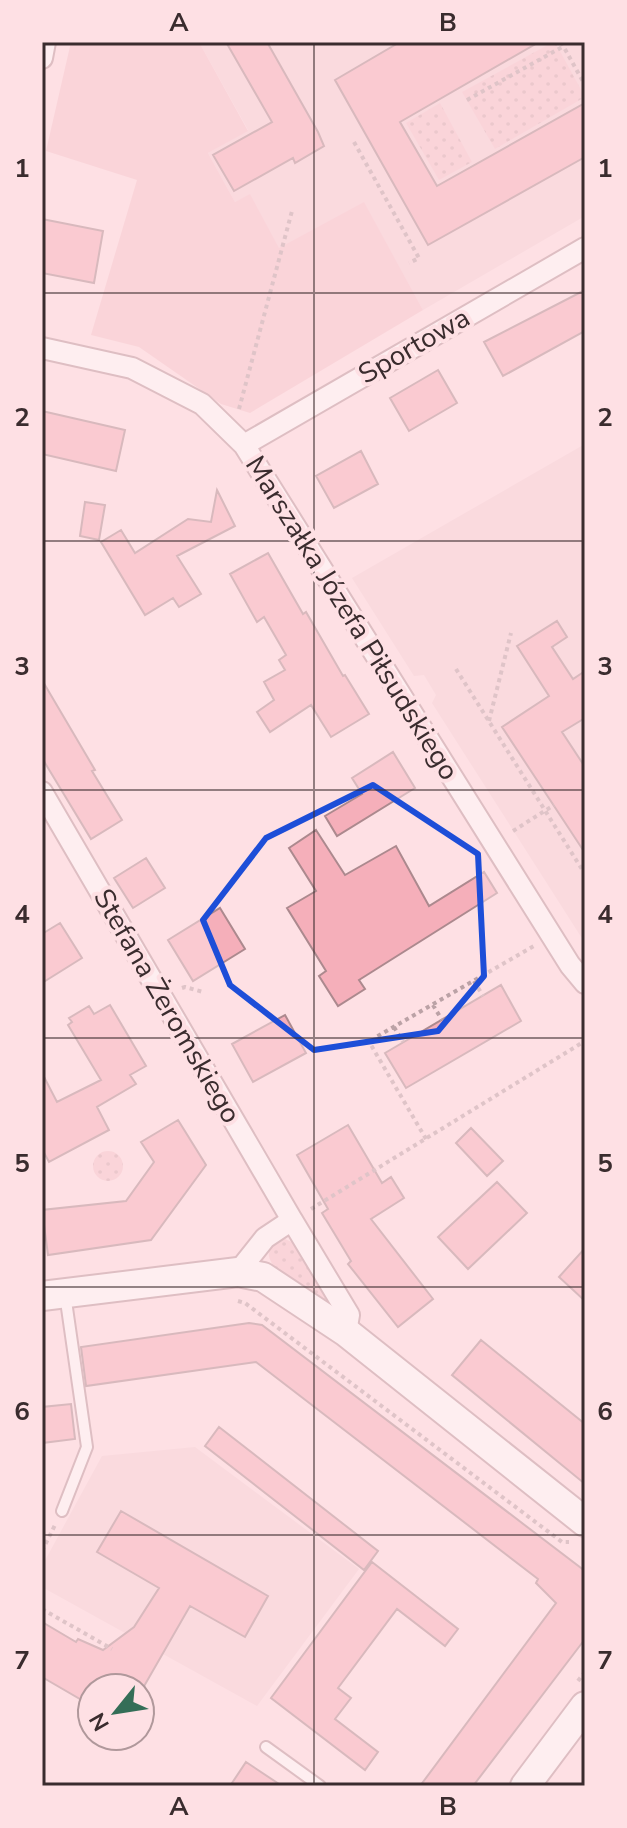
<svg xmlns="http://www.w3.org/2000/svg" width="627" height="1828" font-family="'Nunito Sans',sans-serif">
<defs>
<pattern id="grass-dots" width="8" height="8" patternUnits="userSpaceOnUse" patternTransform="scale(2)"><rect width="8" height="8" fill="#f6c6cd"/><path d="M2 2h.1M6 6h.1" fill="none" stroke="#d4aab0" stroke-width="1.8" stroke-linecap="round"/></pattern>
</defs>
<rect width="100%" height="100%" fill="#fee0e4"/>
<path fill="#f6d2d8" d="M199,42H585V216L423,310L364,203L279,249L250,195L235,202L208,153L248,130Z
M585,444V943L432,703L436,695L424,675L414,676L352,578Z
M195,1447L359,1569L257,1706L42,1587V1566L102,1456Z"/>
<path fill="url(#grass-dots)" d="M553,42H555L585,97L495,149L462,92Z
M440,103L472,162L439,180L406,123Z
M93 1166a15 15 0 1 1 30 0a15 15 0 1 1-30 0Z
M285,1239L294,1243L326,1296L325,1301H318C304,1291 239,1254 285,1239Z"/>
<path fill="#f6c6cd" d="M71,42H199L248,131L208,153L235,202L250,194L279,248L364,202L423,310L250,413L221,404L139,347L91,335L137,180L46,151Z"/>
<path fill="#f5afba" stroke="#ac898e" stroke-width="2" d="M226,42H267L318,132L324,146L295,163L293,158L234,191L213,155L272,122Z
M400,42H539L400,122L437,186L585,103V157L428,245L335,80Z
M42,219L103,231L94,283L42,273Z
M585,290V331L503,376L484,342Z
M438,370L457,403L409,431L390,398Z
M42,411L125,430L116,471L42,454Z
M361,451L378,484L334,508L316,476Z
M217,490L235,526L177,556L201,594L179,607L173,598L145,615L101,542L121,530L135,553L188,519L211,522Z
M85,502L105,505L99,540L80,536Z
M268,553L303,614L306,612L343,676L345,675L369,714L331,737L311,705L270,732L257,712L274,700L264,682L285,670L279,660L286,655L264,617L257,622L230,574Z
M557,621L567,637L552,647L573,679L585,671V718L562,732L585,767V853L502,727L549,696L517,646Z
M42,680L95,770L92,771L122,820L91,839L42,758Z
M393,752L415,788L337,836L325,816L362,794L352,778Z
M316,830L345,875L396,846L429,906L484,872L497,893L359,980L365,989L338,1006L319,976L326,971L287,908L316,891L289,848Z
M146,858L165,888L133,908L114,878Z
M220,908L245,949L193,981L168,940Z
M60,923L82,958L42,983V934Z
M501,985L521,1021L406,1088L385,1053Z
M110,1005L146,1066L130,1075L136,1084L97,1107L109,1130L49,1162L42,1149V1073L57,1102L101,1080L68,1025L72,1022L69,1018L89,1006L94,1014Z
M285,1015L306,1053L253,1082L232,1044Z
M178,1120L206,1165L151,1240L48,1255L42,1210L126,1201L154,1162L141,1142Z
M348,1125L382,1183L391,1177L404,1198L371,1219L433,1299L398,1327L348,1264L351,1261L322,1213L328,1209L297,1155Z
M471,1128L503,1161L487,1176L456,1143Z
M497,1182L527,1213L468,1269L438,1237Z
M585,1248V1301L559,1277Z
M249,1323L262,1325L585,1571V1639L473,1786H420L556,1603L536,1583L538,1579L256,1362L86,1386L81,1347Z
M481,1340L585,1424V1484L452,1375Z
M71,1404L75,1439L42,1443V1407Z
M219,1427L378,1551L364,1570L205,1446Z
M121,1511L268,1596L245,1637L190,1606L143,1688H92V1706L42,1677V1622L76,1642L78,1639L103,1650L134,1627L159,1588L97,1552Z
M372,1562L458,1629L445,1646L397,1609L338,1688L351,1698L335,1719L378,1752L365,1770L271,1698Z
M246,1762L282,1786H230Z"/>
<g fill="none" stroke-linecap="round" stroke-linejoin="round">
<g stroke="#b9969b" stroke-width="14">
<path id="lane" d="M62,1511L87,1447L65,1294
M266,1747L320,1786"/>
</g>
<g stroke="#b9969b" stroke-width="24">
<path id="street" d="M42,58L45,42
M42,348L132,368L202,404L244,445L570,965L585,983
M244,445L585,248
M42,792L292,1220
M238,1272L265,1238L292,1220L349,1315L346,1332"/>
</g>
<g stroke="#b9969b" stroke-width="32">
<path id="secondary" d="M42,1296L238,1272L263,1277L346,1332L585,1522
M525,1786L585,1706"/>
</g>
<path stroke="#bba2a6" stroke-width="4" stroke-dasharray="4 4" stroke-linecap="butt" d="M561,42L585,85
M467,100L564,46
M354,142L419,258L409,263
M239,409L292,211
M456,669L585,874
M489,721L511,633
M513,831L554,805
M474,981L483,996
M182,988L185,987L203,992
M433,1005L442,1020
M394,1027L403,1042
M426,1139L371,1045L376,1037L534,946
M311,1209L585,1041
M238,1301L245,1303L562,1542H569
M42,1551L56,1523
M42,1609L112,1649
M578,1681L585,1672"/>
<use href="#lane" stroke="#fff" stroke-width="10"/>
<use href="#street" stroke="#fff" stroke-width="20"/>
<use href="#secondary" stroke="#fff" stroke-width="28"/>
</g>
<path d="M0 0H627V1828H0ZM373,785L478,854L484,976L438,1031L314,1050L230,985L203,920L266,838Z" fill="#fee0e4" fill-opacity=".55" fill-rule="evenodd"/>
<path fill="none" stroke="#1d4ed8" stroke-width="6" stroke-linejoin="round" d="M373,785L478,854L484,976L438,1031L314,1050L230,985L203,920L266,838Z"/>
<path fill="none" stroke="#3a2c2e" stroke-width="2" stroke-opacity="0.55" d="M314,42V1786M42,293H585M42,541H585M42,790H585M42,1038H585M42,1287H585M42,1535H585"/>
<g text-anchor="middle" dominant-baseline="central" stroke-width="8" stroke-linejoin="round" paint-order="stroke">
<g font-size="28" fill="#3a2c2e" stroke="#fee0e4">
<text transform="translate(414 346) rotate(-30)">Sportowa</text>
<text transform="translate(352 618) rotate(58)">Marszałka Józefa Piłsudskiego</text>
<text transform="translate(167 1006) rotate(60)">Stefana Żeromskiego</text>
</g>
</g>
<rect width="627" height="1828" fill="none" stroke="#fee0e4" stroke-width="88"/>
<g transform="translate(116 1712) rotate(240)"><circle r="38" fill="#fee0e4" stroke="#b0989b" stroke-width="2"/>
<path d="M0-6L14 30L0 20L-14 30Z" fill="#346e57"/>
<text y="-12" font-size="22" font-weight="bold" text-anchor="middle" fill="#3a2c2e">N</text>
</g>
<rect x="44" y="44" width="539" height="1740" fill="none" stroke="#3a2c2e" stroke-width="3"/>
<g font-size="26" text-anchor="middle" font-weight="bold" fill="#3a2c2e">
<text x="179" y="31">A</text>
<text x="448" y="31">B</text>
<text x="22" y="177">1</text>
<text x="605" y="177">1</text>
<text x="22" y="426">2</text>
<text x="605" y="426">2</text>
<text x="22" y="675">3</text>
<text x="605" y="675">3</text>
<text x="22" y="923">4</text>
<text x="605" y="923">4</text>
<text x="22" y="1172">5</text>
<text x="605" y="1172">5</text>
<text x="22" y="1420">6</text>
<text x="605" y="1420">6</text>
<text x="22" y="1669">7</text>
<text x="605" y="1669">7</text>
<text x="179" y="1815">A</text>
<text x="448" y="1815">B</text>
</g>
</svg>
